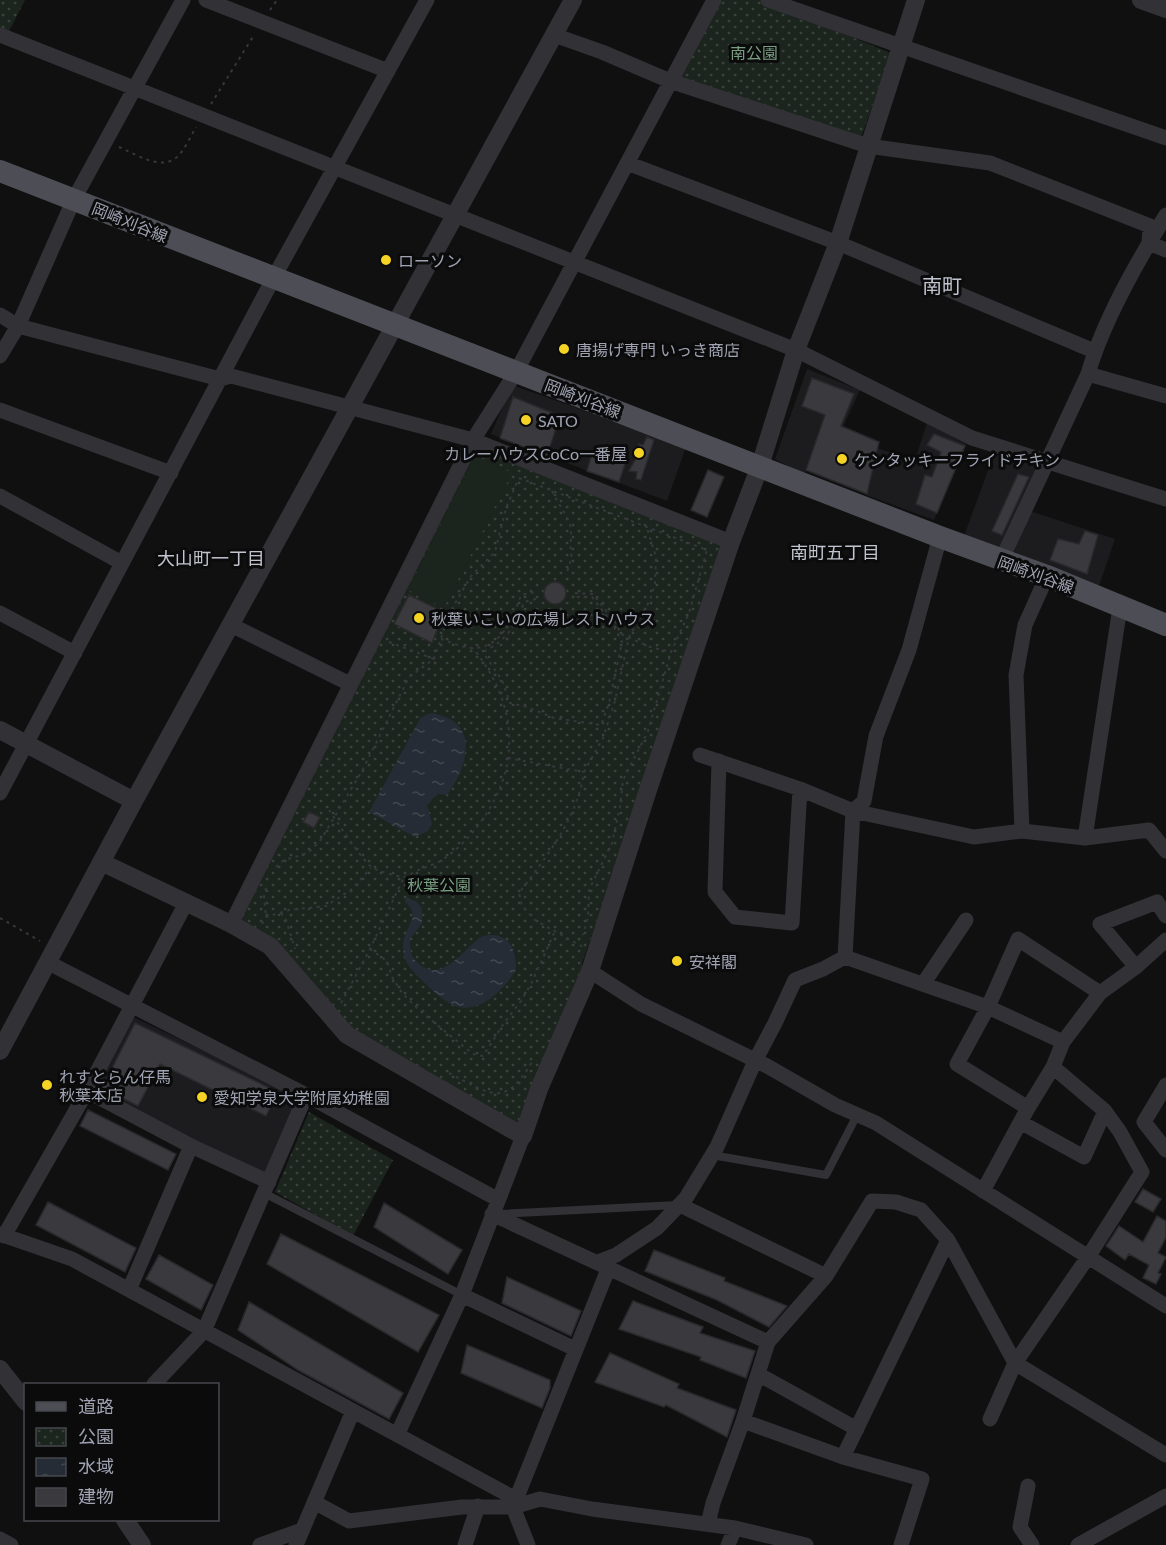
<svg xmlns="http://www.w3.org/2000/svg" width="1166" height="1545" font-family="Lato,'Noto Sans JP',sans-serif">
<defs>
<pattern id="park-dots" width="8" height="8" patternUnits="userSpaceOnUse" patternTransform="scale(1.5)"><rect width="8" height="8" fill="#1c241e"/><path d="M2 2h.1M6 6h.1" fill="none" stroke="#3a413c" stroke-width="1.8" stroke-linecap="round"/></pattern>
<pattern id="water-ripples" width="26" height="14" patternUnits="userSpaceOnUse" patternTransform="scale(1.5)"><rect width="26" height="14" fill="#262c35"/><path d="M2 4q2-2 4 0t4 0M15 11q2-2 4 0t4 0" fill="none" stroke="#424750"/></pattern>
</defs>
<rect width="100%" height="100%" fill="#101011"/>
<path fill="#1c1c1e" d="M807,369L860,390L843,427L824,419L804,475L775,459Z
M512,385L686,447L667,501L491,434Z
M927,423L966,444L934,520L866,495L877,448L915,460Z
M994,454L1037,465L1001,549L964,536Z
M1030,511L1115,539L1099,586L1014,552Z
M131,1016L296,1095L297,1100L267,1173L261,1174L96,1092L94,1085Z"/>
<path fill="url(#park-dots)" d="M0,0H25L6,37L0,35Z
M714,0H761L891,53L861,138L670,81Z
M481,450L722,544L640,798L582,963L583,973L520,1122L515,1125L350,1030L242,924L240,917L474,452Z
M309,1112L393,1160L353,1236L275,1192Z"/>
<path fill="#1c241e" d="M475,455L512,473L444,608L408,590Z"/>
<path fill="url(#water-ripples)" d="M432,713C438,715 445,716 450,719C479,735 462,775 447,795L437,794L427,805L432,824L428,831L415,837L369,812L421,717Z
M406,897L417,902L422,908V923L410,939C410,949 410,957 419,964C443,984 464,948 481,937C485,935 490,935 495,935C513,938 516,954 516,970C503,991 476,1019 449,1003C440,998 432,990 425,983C414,973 404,964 403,949C402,936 411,926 413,914L410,907L405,902Z"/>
<path fill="#3a3a3e" stroke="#2a2a2d" stroke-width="1.5" d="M812,378L854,394L841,426L879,442L867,494L806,470L825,415L802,406Z
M513,397L560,416L547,456L500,438Z
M934,434L965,446L937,513L916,504L925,475L932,477L941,452L927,445Z
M647,437L654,440L641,480L636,479L637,472L629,471L639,453V444L643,445Z
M593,450L626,461L619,482L587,471Z
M708,470L724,477L707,517L691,510Z
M1018,474L1029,477L1002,535L992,531Z
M1085,531L1098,535L1087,574L1050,560L1058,539L1079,544Z
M544 593a11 11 0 1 1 22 0a11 11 0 1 1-22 0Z
M409,595L444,612L432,643L394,624Z
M309,812L320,817L314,828L303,822Z
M135,1023L278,1092L266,1116L160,1064L138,1106L102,1088Z
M88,1110L176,1154L168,1170L80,1126Z
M1143,1189L1161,1199L1153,1212L1135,1202Z
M48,1202L136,1248L125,1272L36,1225Z
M384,1203L462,1250L448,1274L374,1227Z
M1157,1216L1166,1221V1237L1158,1253L1166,1257L1158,1273L1161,1274L1156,1284L1143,1278L1149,1265L1129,1254L1125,1260L1106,1246L1119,1226L1143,1242Z
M281,1234L439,1315L418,1352L267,1264Z
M654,1250L725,1278L724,1281L787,1306L769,1327L717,1300L645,1271Z
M159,1255L213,1285L201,1310L146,1279Z
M507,1277L581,1311L571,1336L502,1303Z
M633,1301L703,1327L700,1333L755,1351L746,1378L700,1360L701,1357L619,1329Z
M249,1302L403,1393L389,1419L298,1370L238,1330Z
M467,1345L550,1380V1388L542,1408L461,1373Z
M610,1353L679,1384L677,1388L736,1410L727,1437L666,1405L664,1407L595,1382Z"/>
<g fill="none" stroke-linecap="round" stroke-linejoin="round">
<path stroke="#37373d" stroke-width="2" stroke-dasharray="3 4.5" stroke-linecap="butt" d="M270,10L277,0
M211,104L254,35
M119,147C136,154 163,173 179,155C186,147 191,136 196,127
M519,478L707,550L689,613L671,652L648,731L623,780L620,807L612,843L589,890L588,917L583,935
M552,491C557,502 565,512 569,522C574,533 568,546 572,557L566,575
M575,593L593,594L616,623L621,634L650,647L671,652
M536,599L524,602C516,625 507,640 485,651L484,654L502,680L510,703L527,707L554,718L601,725L609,703L622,642L612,623L592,597H575
M441,639C450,642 463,648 473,648C502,648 513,617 521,595L535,592
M389,642L434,659
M508,758L584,772C577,819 547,856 519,893L522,906L535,920L583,947
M584,772L603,738L615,701L629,637L650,600L655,584L656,557L647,528
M329,810C336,820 365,865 373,868C378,871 399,877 404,877C409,876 416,871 421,869C428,866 436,864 442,860C474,839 503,797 508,758C514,716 498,680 473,648
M276,867L284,860L308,853L320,841L362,771L409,677L434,659L450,612L471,576L495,552L506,508L518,480
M266,888L264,897L266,917
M281,913L286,920L295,949
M0,918L40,941
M262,924L266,917L289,910L326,906L352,889L371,868
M370,949L387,961L392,977L402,993L420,1011L473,1054L483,1056L504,1023L521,1001L532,982L555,931
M341,1003L370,949L404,877
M449,1073C492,1095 505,1109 533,1060"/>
<path stroke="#313136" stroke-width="8" d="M712,1155L826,1175L857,1115
M264,1193L462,1295
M500,1214L677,1205"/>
<path stroke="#313136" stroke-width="15" d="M206,0L388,71
M768,0L1166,138
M0,35L796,350L972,438L1166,499
M554,35L602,52L670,81L868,146L990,163L1150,226L1149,243
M627,163L838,243L1094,351
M1149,243L1166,250
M0,315L18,326L220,379L231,376L473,440L731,542
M0,356L18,326L74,199L183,0
M1088,374L1166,396
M0,410L171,473
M0,496L122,563
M1001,561L1088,374C1103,321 1137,262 1166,215
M0,613L75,653
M231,625L350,684
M700,755L800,789L853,811L974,837L1022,831L1085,838L1149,830L1166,851
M719,761L715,892L735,917L792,923L800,789
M0,793L273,279L427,0
M1022,831L1016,675L1025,625L1047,576
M1085,838L1120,607
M231,924L473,440L516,372L714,0
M845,957L988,1007L1063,1042L1053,1067L1028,1108L983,1191
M49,963L306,1095L497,1199
M1136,967L1100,924L1157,902L1166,916
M590,971L641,1004L767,1066L835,1105L876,1123L1166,1306
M923,984L966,920
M1063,1042L1100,993L1136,967L1166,940
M1166,1085L1144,1122L1166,1150
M87,1091L191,1146L269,1182
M1028,1108L957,1064L988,1007L1018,939L1100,993
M1022,1123L1084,1157L1105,1111
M680,1205L826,1276L768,1342
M492,1214L768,1342L743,1421L713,1503L708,1524
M0,1234L72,1259L516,1499
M4,1236L87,1091L186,903
M598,1262L616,1255L657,1228L686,1198L717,1147L755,1061L775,1023L795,980L823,969L845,957L853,811L864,801L876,736L909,650L940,537
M826,1276L872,1201L896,1202L921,1210L948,1240L1015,1363L1166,1455
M129,1290L191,1146
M462,1295L575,1349
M758,1374L857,1429
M154,1384L204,1331L306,1095
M990,1419L1015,1363L1088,1257L1142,1172L1120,1132L1105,1111L1053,1067
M743,1421L843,1457L922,1479L901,1545
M397,1435L462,1295L523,1136
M843,1457L948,1240
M1028,1486L1020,1527L1032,1545
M314,1502L349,1521L462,1507H513L540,1499L592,1509L735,1528L806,1545
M0,1539L11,1545
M260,1545L302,1530
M296,1545L353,1411
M465,1545L478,1506
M528,1545L513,1507L609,1267
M728,1545L735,1528
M1078,1545L1166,1496"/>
<path stroke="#313136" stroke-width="18" d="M1141,0L1166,9
M0,730L134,801
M101,862L231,924L270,946L347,1035L523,1136L539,1089L590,971L647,793L731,542L760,466L796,350L838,243L916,0
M0,1051L134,801L573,0
M0,1369L26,1402
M125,1520L142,1545"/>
<path stroke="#4d4d55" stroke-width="22" d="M0,171L940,537L1047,576L1166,625"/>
</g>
<g fill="#f4d324" stroke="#0b0b0c" stroke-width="2">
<circle cx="386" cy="260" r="6"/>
<circle cx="564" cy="349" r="6"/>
<circle cx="526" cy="420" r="6"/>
<circle cx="639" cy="453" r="6"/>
<circle cx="842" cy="459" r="6"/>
<circle cx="419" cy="618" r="6"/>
<circle cx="677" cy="961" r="6"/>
<circle cx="47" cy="1085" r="6"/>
<circle cx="202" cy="1097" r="6"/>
</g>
<g text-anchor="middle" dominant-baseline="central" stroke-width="6" stroke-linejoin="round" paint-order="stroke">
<g font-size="16" fill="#779e80" stroke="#0b0b0c">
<text x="754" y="52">南公園</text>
<text x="439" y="884">秋葉公園</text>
</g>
<g font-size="16" fill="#a0a3b2" stroke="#0b0b0c">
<text transform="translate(130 222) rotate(22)">岡崎刈谷線</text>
<text transform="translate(583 398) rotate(21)">岡崎刈谷線</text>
<text transform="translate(1036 574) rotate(20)">岡崎刈谷線</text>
</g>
<g font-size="16" fill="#a0a3b2" stroke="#0b0b0c" text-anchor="start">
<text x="398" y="260">ローソン</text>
<text x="576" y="349">唐揚げ専門 いっき商店</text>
<text x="538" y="420">SATO</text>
<text x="627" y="453" text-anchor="end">カレーハウスCoCo一番屋</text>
<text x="854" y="459">ケンタッキーフライドチキン</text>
<text x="431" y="618">秋葉いこいの広場レストハウス</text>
<text x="689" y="961">安祥閣</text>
<text x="59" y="1076">れすとらん仔馬<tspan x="59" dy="18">秋葉本店</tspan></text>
<text x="214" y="1097">愛知学泉大学附属幼稚園</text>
</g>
<g font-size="18" fill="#c1c3ce" stroke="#0b0b0c">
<text x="835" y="552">南町五丁目</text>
<text x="211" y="558">大山町一丁目</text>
</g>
<g font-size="20" fill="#c1c3ce" stroke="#0b0b0c">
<text x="942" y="285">南町</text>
</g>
</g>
<rect x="24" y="1383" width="195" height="138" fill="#0b0b0c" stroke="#47484e" stroke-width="1.5"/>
<rect x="36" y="1402" width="30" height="9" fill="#4d4d55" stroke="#47484e" stroke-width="1.5"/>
<text x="78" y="1413" font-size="18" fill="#a0a3b2">道路</text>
<rect x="36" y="1428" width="30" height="18" fill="url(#park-dots)" stroke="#47484e" stroke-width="1.5"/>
<text x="78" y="1443" font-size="18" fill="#a0a3b2">公園</text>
<rect x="36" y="1458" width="30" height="18" fill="url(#water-ripples)" stroke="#47484e" stroke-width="1.5"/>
<text x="78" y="1473" font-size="18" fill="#a0a3b2">水域</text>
<rect x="36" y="1488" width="30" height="18" fill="#3a3a3e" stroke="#47484e" stroke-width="1.5"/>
<text x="78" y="1503" font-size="18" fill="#a0a3b2">建物</text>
</svg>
